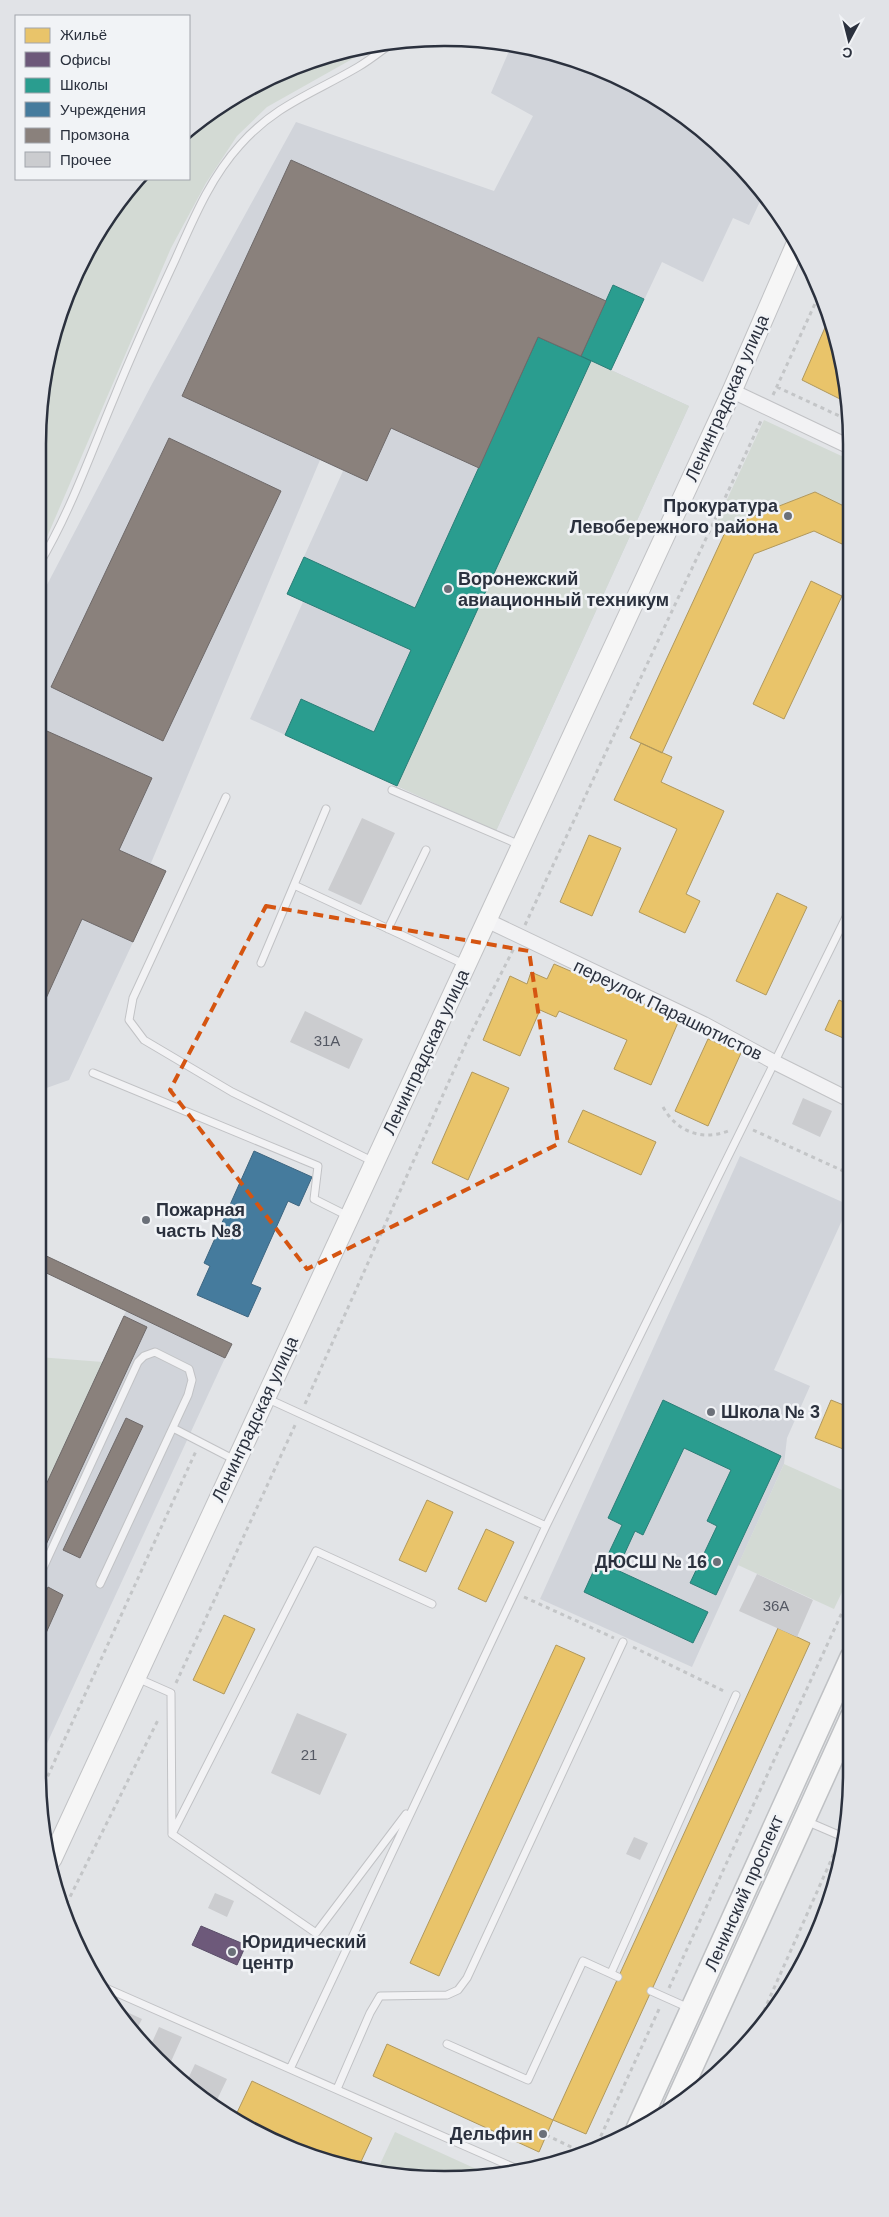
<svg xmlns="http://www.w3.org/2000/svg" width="889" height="2217" font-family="Arial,sans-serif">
<rect width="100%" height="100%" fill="#e2e4e7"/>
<path fill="#d1d4da" d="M512,44L575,59L670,106L751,176L763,195L749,225L733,218L703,282L662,262L611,370L689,406L496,831L250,719L303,602L287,594L343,471L320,460L151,863L166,871L69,1080L38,1091V602L152,384L296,122L494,191L533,116L491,93Z
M740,1156L849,1205L774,1370L810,1386L787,1438L784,1464L692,1667L540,1599Z
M126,1311L225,1358L38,1763V1502Z"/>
<path fill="#d3dad4" d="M368,47L354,58L267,107L237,136L206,183L171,248L47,537L38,552V445L59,314L92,241L137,179H189V129L197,122L264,80L339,51Z
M591,361L689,406L496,831L397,786Z
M764,420L848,459V508L815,492L728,526L717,521Z
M38,1357L103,1362L38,1502Z
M784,1464L851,1494V1573L834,1609L738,1565Z
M395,2132L485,2173L391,2176L376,2173Z"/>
<path fill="#e9c46a" stroke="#b0985d" d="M827,323L848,391V403L802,380Z
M815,492L848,508V530L842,544L814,531L754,554L662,753L630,738L728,526Z
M811,581L842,596L784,719L753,704Z
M641,743L672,757L661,782L724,811L686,894L700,901L685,933L639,912L677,829L614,800Z
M589,835L621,848L592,916L560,902Z
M777,893L807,907L766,995L736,981Z
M554,964L680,1018L651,1085L614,1069L627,1040L559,1011L556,1017L540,1010L520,1056L483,1040L510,976L527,984L531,972L547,979Z
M839,1000L850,1005V1041L825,1030Z
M708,1039L741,1053L708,1126L675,1111Z
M472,1072L509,1088L468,1180L432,1163Z
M583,1110L656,1142L641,1175L568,1142Z
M831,1400L851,1408V1452L815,1438Z
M427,1500L453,1512L426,1572L399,1560Z
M486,1529L514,1542L486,1602L458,1589Z
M224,1615L255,1629L224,1694L193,1680Z
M778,1628L810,1643L586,2134L553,2120Z
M556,1645L585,1658L439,1976L410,1963Z
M387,2044L553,2120L539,2152L373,2076Z
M252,2081L372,2138L358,2168L314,2158L241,2125L234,2119Z"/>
<path fill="#6d597a" stroke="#594d68" d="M201,1926L246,1945L237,1965L192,1945Z
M386,2167L405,2176L383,2174Z"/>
<path fill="#2a9d8f" stroke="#2a7d77" d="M613,285L644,299L611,370L581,356Z
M538,337L591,361L397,786L285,735L301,699L374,732L411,650L287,594L304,557L415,608Z
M663,1400L781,1456L716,1595L690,1583L717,1526L707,1521L731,1470L684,1448L643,1535L635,1531L617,1570L708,1612L693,1643L584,1592L598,1561L604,1563L622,1525L608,1518Z"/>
<path fill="#457b9d" stroke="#3d6580" d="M254,1151L312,1177L299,1206L288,1201L251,1284L261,1288L248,1317L197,1295L210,1266L204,1263Z"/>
<path fill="#8a817c" stroke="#6e6969" d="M291,160L606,301L581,356L538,337L479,468L391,428L367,481L182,396Z
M169,438L281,491L163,741L51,687Z
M38,727L152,778L119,850L166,871L133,942L82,919L43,1005L38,1002Z
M38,1252L232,1344L225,1358L38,1269Z
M124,1316L147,1327L38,1562V1502Z
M126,1418L143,1426L80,1558L63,1550Z
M48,1587L63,1595L38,1651V1609Z"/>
<path fill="#cbcccf" d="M362,818L395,833L361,905L328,890Z
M305,1011L363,1039L349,1069L290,1042Z
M803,1098L832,1111L820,1137L792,1124Z
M757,1574L813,1600L797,1637L739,1611Z
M297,1713L347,1734L320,1795L271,1773Z
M634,1837L648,1843L640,1860L626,1854Z
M215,1893L234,1901L227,1917L208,1908Z
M114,2006L142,2019L134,2035L119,2014Z
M159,2027L182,2037L169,2066L149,2049Z
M195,2064L227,2079L215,2104L187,2081Z"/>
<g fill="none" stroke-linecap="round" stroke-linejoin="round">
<g stroke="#c1c2c5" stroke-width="9">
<path id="lane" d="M38,566C70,513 90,455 114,398C133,351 154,305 175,260C193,220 210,178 240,145C275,105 314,93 358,67C370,60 381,51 392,43
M392,790L520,845
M226,797L133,998L129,1020L144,1040L232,1092L374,1162
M294,885L466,965
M388,929L426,850
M261,963L326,809
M93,1073L318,1166L314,1199L348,1216
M266,1398L546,1526
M173,1428L235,1460
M38,1579L138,1362L144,1356L155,1352L189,1369L192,1380L188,1395L100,1584
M137,1678L171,1693L172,1834L316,1551L432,1604
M806,1821L841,1836
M172,1834L316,1933L406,1814
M611,1973L736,1695
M99,1985L524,2172
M651,1991L689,2008
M447,2044L528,2080L583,1961L618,1977
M290,2069L546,1526L849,911
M337,2089L370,2013L380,1996L447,1995L458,1990L467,1978L623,1642"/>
</g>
<g stroke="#c1c2c5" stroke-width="16">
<path id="street" d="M732,391L848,446
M486,920L704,1024L776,1063L850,1100"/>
</g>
<g stroke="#c1c2c5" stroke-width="21">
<path id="secondary" d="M52,1859L732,391L796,244"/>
</g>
<g stroke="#bfc1c4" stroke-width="24">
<path id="primary" d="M674,2107L851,1717
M637,2129L851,1657"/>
</g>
<path stroke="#c3c5c7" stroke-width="3" stroke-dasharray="4 4" stroke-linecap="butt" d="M777,387L848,420
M773,395L819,295
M525,925L761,421
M663,1107C677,1132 702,1141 728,1131
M753,1130L850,1174
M305,1404L467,1041L514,948
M524,1597L614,1638
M633,1647L726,1692
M176,1683L296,1423
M41,1791L196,1451
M63,1911L159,1718
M669,1988L851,1593
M754,2033L837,1847
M546,2135L584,2153
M594,2151L660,2007"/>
<use href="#lane" stroke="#f2f2f4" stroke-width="7"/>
<use href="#street" stroke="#f2f2f4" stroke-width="14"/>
<use href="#secondary" stroke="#f6f6f6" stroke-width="19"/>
<use href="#primary" stroke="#f6f6f6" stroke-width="21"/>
</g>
<path fill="none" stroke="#d55511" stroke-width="4" stroke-dasharray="10 6" stroke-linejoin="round" d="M266,906L529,951L558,1144L307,1269L170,1090Z"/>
<g fill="#6b7079" stroke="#f1f3f6" stroke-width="2">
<circle cx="788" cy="516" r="5"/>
<circle cx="448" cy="589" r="5"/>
<circle cx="146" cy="1220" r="5"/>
<circle cx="711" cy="1412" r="5"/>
<circle cx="717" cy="1562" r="5"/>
<circle cx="232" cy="1952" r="5"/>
<circle cx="543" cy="2134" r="5"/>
</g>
<g text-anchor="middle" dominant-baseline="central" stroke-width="5" stroke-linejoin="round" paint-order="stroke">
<g font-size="15" fill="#545863">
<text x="327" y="1040">31А</text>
<text x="776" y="1605">36А</text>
<text x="309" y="1754">21</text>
</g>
<g font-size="18" fill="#2b313e" stroke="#f1f3f6">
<text transform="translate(727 398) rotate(-66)">Ленинградская улица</text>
<text transform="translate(668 1010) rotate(26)">переулок Парашютистов</text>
<text transform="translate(426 1052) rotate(-65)">Ленинградская улица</text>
<text transform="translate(255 1419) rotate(-65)">Ленинградская улица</text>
<text transform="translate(744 1893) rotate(-66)">Ленинский проспект</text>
</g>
<g font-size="18" font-weight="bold" fill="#2b313e" stroke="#f1f3f6" text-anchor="start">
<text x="778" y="506" text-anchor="end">Прокуратура<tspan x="778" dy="21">Левобережного района</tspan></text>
<text x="458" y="579">Воронежский<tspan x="458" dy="21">авиационный техникум</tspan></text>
<text x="156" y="1210">Пожарная<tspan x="156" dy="21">часть №8</tspan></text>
<text x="721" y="1412">Школа № 3</text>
<text x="707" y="1562" text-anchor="end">ДЮСШ № 16</text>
<text x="242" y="1942">Юридический<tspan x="242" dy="21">центр</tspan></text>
<text x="533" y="2134" text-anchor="end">Дельфин</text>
</g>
</g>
<path d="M0 0H889V2217H0ZM444 46H445A398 398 0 0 1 843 444V1773A398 398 0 0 1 445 2171H444A398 398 0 0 1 46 1773V444A398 398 0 0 1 444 46Z" fill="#e1e3e7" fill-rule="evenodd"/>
<path fill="none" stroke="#2b313e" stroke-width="2.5" d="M444 46H445A398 398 0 0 1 843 444V1773A398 398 0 0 1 445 2171H444A398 398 0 0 1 46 1773V444A398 398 0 0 1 444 46Z"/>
<rect x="15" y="15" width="175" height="165" fill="#f1f3f6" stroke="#a2a5ac"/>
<rect x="25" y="28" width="25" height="15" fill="#e9c46a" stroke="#a2a5ac"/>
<text x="60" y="40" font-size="15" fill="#2b313e">Жильё</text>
<rect x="25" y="52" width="25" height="15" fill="#6d597a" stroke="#a2a5ac"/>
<text x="60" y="65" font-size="15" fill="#2b313e">Офисы</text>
<rect x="25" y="78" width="25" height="15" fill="#2a9d8f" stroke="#a2a5ac"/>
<text x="60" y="90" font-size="15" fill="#2b313e">Школы</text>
<rect x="25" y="102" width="25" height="15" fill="#457b9d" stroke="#a2a5ac"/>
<text x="60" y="115" font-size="15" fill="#2b313e">Учреждения</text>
<rect x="25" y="128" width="25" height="15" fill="#8a817c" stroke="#a2a5ac"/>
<text x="60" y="140" font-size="15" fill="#2b313e">Промзона</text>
<rect x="25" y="152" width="25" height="15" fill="#cbcccf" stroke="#a2a5ac"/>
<text x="60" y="165" font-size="15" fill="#2b313e">Прочее</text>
<g transform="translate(849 40) rotate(187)" stroke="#f1f3f6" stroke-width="4" paint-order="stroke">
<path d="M0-4L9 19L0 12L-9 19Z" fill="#2b313e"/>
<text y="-8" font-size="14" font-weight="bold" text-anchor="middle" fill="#2b313e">С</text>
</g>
</svg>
